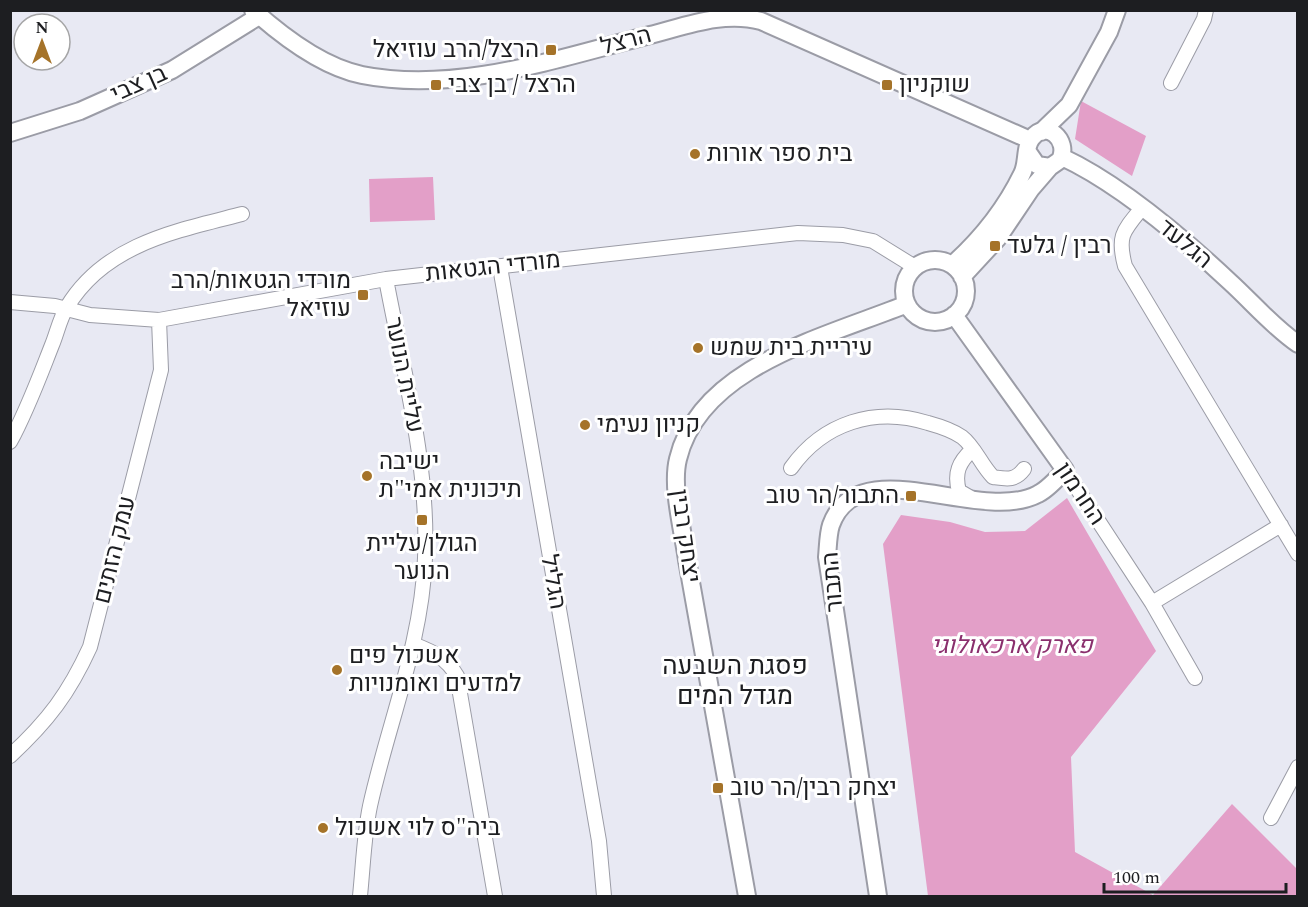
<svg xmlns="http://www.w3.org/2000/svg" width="1308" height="907" font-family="Spectral,Heebo,serif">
<rect width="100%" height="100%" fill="#e8e9f3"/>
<path fill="#e39fc8" d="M1081,101L1146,136L1132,176L1075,139Z
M433,177L435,220L370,222L369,179Z
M1067,498L1156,651L1071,757L1075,852L1153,895L1232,804L1297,869V896H928L883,544L901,515L950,522L985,532L1025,531Z"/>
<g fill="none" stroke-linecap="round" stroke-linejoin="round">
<g stroke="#9b9ca6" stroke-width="16">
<path id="minor" d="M1171,83L1204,19L1206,10
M1142,208C1123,231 1117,236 1125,266L1298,554
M500,267L599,841L604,896
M10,302L55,306L90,315L159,320L386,279L798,233L843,235L873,241L915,267
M10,442C27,411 39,378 52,345C57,333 60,318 67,307C105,244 176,231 242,214
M791,468C823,423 875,406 928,423C939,426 952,430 962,437C975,447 981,465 993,477C1007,479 1015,481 1024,469
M1065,470L1152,603L1195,678
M971,498L959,491C954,473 959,462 972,450
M1152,603L1281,525
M413,644C433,652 446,657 457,676L495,896
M10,756C48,721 69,693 90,647L161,370L159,320
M1271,818L1298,767
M360,896C363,867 364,835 370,806C388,724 422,643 425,558C429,464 403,370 386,279"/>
</g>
<g stroke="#9b9ca6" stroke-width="20">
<path id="tertiary" d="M253,10C282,36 323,67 362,75C457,94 558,58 650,35C686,26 723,11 761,21L1030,140
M1041,132L1069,105L1109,32L1117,10
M10,133L80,111L172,70L259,16
M1062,157C1120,184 1183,238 1230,282C1252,302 1273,327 1298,344
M904 291a31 31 0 1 1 62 0a31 31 0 1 1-62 0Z
M952,265C981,239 1005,209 1022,174C1028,163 1024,147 1032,138C1046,119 1070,140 1060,160L1050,167L1037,165L1028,152
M962,277L998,238L1031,189L1050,167
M747,896L687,560C683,531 671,487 678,459C700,366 828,336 907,304
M878,896L827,557C828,547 828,534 831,525C859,448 980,525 1038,494C1048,489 1057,479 1065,470L954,315"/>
</g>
<use href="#minor" stroke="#fff" stroke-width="14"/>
<use href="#tertiary" stroke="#fff" stroke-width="16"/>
</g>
<g fill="#a57329" stroke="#fff" stroke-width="2">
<rect x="545" y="44" width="12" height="12" rx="3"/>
<rect x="430" y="79" width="12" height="12" rx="3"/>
<rect x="881" y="79" width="12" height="12" rx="3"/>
<circle cx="695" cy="154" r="6"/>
<rect x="989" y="240" width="12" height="12" rx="3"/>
<rect x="357" y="289" width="12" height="12" rx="3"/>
<circle cx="698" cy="348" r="6"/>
<circle cx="585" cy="425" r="6"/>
<circle cx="367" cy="476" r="6"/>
<rect x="905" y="490" width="12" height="12" rx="3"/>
<rect x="416" y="514" width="12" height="12" rx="3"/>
<circle cx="337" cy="670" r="6"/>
<rect x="712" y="782" width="12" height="12" rx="3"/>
<circle cx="323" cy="828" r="6"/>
</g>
<g text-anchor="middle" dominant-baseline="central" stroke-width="6" stroke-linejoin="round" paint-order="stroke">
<g font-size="24" fill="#1d1e21" stroke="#fff">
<text transform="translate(626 41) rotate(-15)">הרצל</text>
<text transform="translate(139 84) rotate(-24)">בן צבי</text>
<text transform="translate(1185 244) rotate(40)">הגלעד</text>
<text transform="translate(493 267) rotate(-6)">מורדי הגטאות</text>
<text transform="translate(404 375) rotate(79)">עליית הנוער</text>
<text transform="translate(1080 494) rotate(56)">החרמון</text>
<text transform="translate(685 536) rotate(82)">יצחק רבין</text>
<text transform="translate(115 550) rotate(-76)">עמק הזתים</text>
<text transform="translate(553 582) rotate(80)">הגליל</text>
<text transform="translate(833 582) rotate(-95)">התבור</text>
</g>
<g font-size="24" fill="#1d1e21" stroke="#fff" text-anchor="start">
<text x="539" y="50" text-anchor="end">הרצל/הרב עוזיאל</text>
<text x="448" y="85">הרצל / בן צבי</text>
<text x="899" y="85">שוקניון</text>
<text x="707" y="154">בית ספר אורות</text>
<text x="1007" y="246">רבין / גלעד</text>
<text x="351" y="281" text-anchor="end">מורדי הגטאות/הרב<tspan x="351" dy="28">עוזיאל</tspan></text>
<text x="710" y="348">עיריית בית שמש</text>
<text x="597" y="425">קניון נעימי</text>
<text x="379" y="462">ישיבה<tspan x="379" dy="28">תיכונית אמי"ת</tspan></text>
<text x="899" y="496" text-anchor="end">התבור/הר טוב</text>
<text x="422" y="544" text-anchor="middle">הגולן/עליית<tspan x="422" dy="28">הנוער</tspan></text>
<text x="349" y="656">אשכול פים<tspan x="349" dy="28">למדעים ואומנויות</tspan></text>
<text x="730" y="788">יצחק רבין/הר טוב</text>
<text x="335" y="828">ביה"ס לוי אשכול</text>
</g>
<g font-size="24" font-style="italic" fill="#8a2f6d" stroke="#fff">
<text x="1012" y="646">פארק ארכאולוגי</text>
</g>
<g font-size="26" fill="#1d1e21" stroke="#fff">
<text x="735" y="666">פסגת השבעה<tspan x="735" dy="30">מגדל המים</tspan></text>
</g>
</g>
<rect width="1308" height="907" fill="none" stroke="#1d1e21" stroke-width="24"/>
<g transform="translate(42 42)"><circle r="28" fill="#ffffff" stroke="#a5a5a6" stroke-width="1.5"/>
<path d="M0-4.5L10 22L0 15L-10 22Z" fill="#a57329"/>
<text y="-9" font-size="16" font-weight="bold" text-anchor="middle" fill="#1d1e21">N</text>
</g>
<path d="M1104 883v9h182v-9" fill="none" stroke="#1d1e21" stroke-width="3"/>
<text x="1113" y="883" font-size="18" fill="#1d1e21" stroke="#ffffff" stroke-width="4.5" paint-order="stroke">100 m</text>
</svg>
